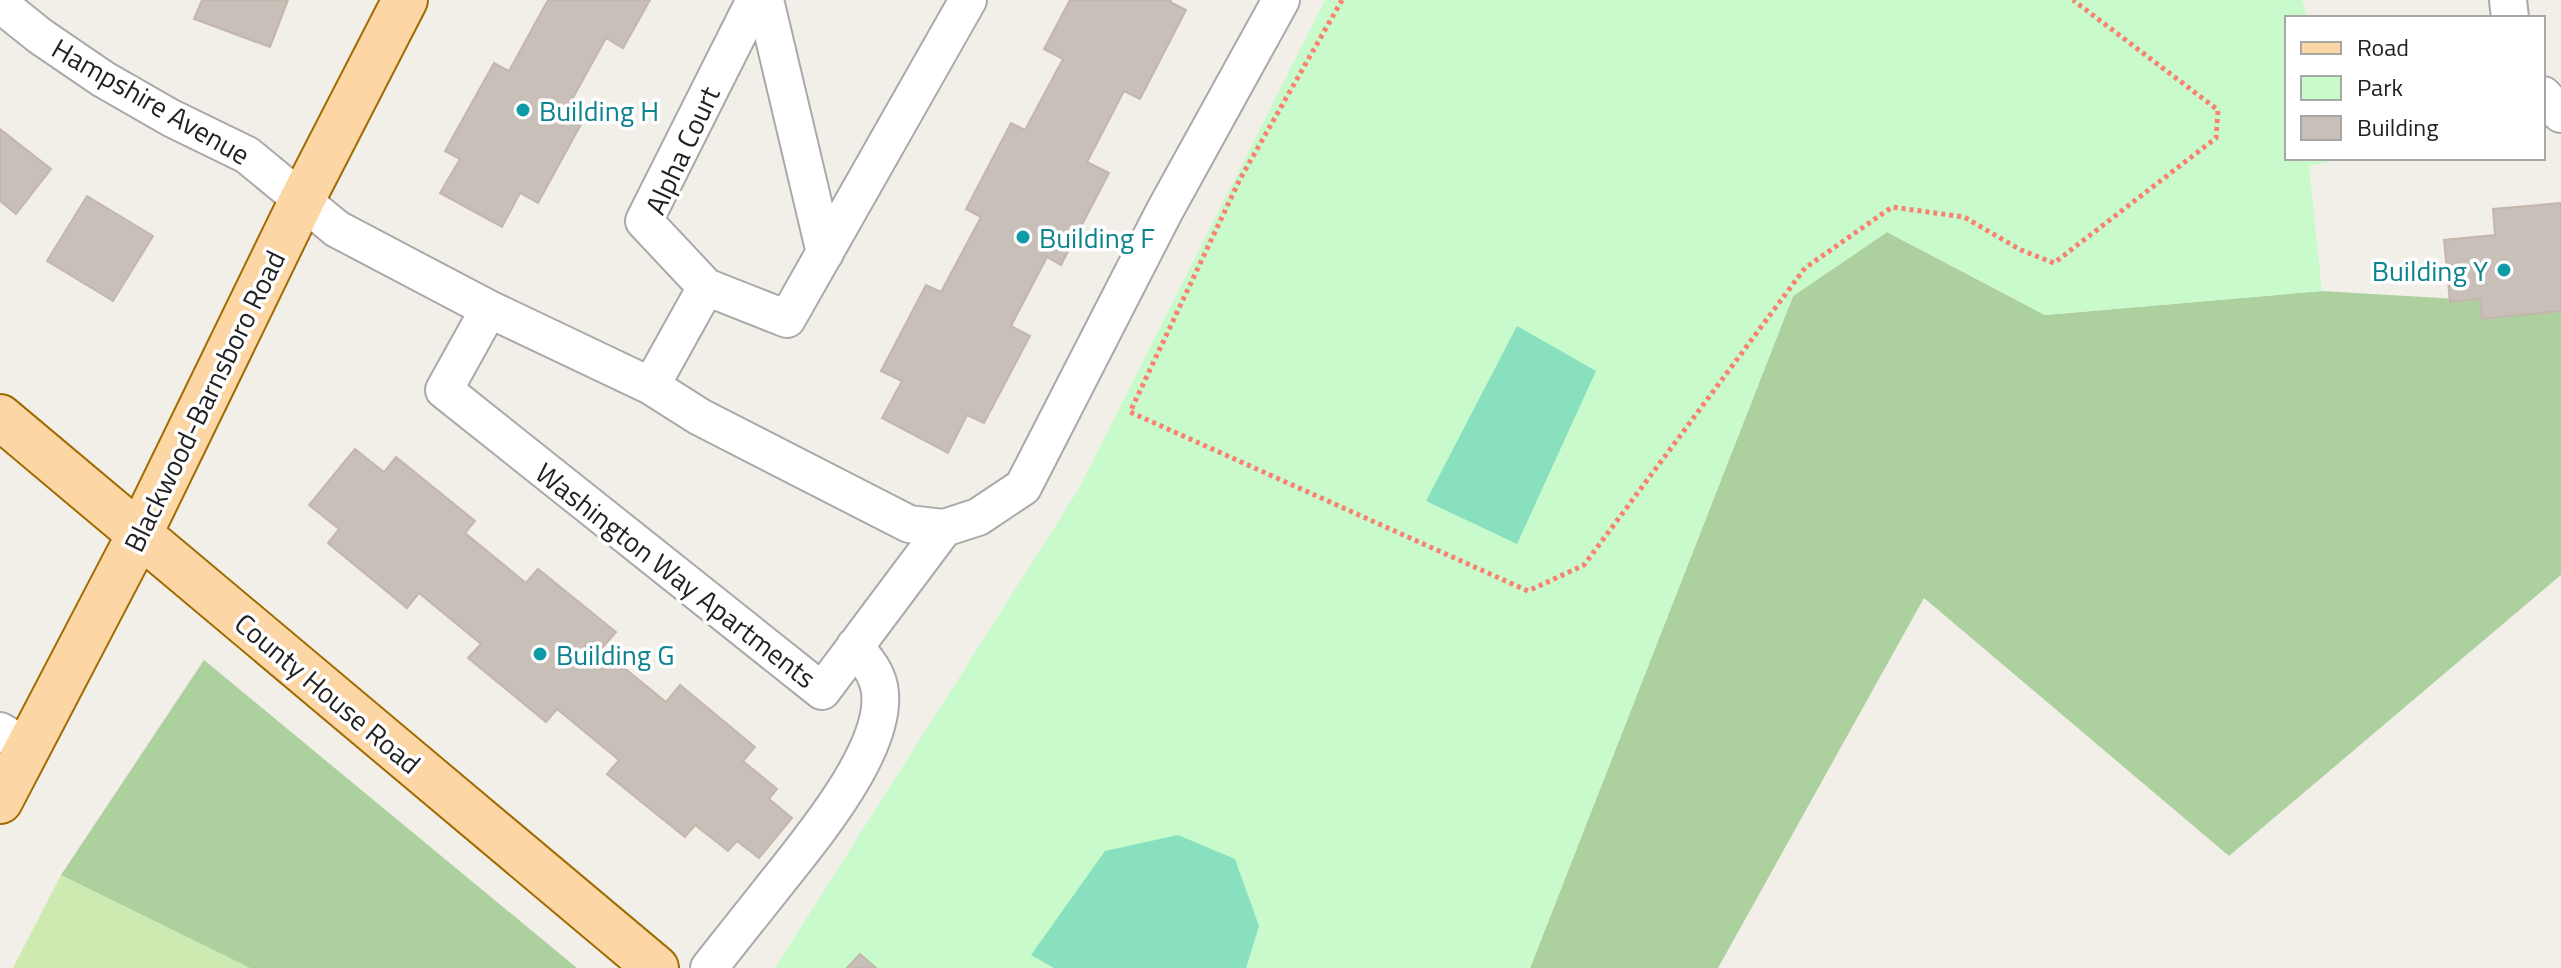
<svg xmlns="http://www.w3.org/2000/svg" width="2561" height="968" font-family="'Titillium Web',sans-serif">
<rect width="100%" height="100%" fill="#f2efe9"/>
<path fill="#cdebb0" d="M61,875L250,968H13Z"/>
<path fill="#add19e" d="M1887,232L2045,315L2322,291L2561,305V575L2229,856L1924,598L1718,968H1530L1793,296Z
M204,660L577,968H250L61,875Z"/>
<path fill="#c8facc" d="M1325,0H2302L2308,18H2287V158H2347L2309,166L2322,291L2045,315L1887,232L1793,296L1530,968H775L1078,490Z"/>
<path fill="#88e0be" d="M1517,326L1596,371L1517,544L1426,501Z
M1178,835L1235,859L1259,926L1246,968H1054L1031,955L1105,851Z"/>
<path fill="#c7bfb8" stroke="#c4b6ab" stroke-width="2" d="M202,0H288L270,47L194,19Z
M548,0H650L623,48L606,38L569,105L586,115L538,203L520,193L502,227L440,193L460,159L445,151L494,63L509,71Z
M1070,0H1171L1170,2L1186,10L1140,99L1124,91L1087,162L1109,173L1061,265L1047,257L1011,326L1030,336L984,423L967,415L948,453L882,418L902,381L881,371L926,285L941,292L981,217L966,209L1011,123L1025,130L1063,59L1044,49Z
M0,129L51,169L16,214L0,201Z
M87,196L153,236L113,301L47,261Z
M2561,203V311L2482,319L2480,299L2450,302L2444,240L2495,235L2493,209Z
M355,449L384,472L396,457L475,521L465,533L526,583L538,569L616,632L601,649L666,702L680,685L755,747L743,761L777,789L769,799L792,818L759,858L737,841L728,851L695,825L685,837L607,774L619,760L557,709L546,722L468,658L481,644L419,593L407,608L328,543L339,529L309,505Z
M860,954L876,968H847Z"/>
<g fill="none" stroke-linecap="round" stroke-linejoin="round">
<g stroke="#a9a9a9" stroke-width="40">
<path id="minor" d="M755,0L644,221L706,287L787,319L968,0
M765,0L825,253
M2508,0L2510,18
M0,4L40,36L103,79L171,118L247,155L337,229L489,309L651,386L700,417L909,524L944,528L978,517L1023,487L1164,212L1281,0
M2543,95L2561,114
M489,309L444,390L822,691L944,528
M651,386L706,287
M0,731L27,747
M709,968C732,939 755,910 778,881C811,839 901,734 876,677C872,666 862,656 855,646"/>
</g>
<g stroke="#a06b00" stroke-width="48">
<path id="major" d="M0,417L656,968
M0,801L139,535L302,200L405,0"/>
</g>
<path stroke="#fa8072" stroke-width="5" stroke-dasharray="4 4" stroke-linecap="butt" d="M1342,0L1240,179L1130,412L1528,591L1584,565L1805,268L1892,207L1964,217L2021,250L2054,263L2216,138L2218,110L2073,0"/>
<use href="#minor" stroke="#fff" stroke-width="36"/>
<use href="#major" stroke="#fcd6a4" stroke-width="44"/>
</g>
<g fill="#0f9aa8" stroke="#fff" stroke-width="3">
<circle cx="523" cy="110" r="8"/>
<circle cx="1023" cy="237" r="8"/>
<circle cx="2504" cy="270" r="8"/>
<circle cx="540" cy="654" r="8"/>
</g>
<g text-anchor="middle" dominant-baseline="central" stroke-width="7" stroke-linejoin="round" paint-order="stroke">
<g font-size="28" fill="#222" stroke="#fff">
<text transform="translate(151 101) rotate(30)">Hampshire Avenue</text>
<text transform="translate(682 150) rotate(-65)">Alpha Court</text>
<text transform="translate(204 401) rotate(-64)">Blackwood-Barnsboro Road</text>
<text transform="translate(676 575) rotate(38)">Washington Way Apartments</text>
<text transform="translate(328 693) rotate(40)">County House Road</text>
</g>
<g font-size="28" fill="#0d838f" stroke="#fff" text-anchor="start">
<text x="539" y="110">Building H</text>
<text x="1039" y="237">Building F</text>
<text x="2488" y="270" text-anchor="end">Building Y</text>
<text x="556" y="654">Building G</text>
</g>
</g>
<rect x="2285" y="16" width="260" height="144" fill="#ffffff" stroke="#a7a7a7" stroke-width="2"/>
<rect x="2301" y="42" width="40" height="12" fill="#fcd6a4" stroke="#a7a7a7" stroke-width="2"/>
<text x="2357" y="56" font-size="24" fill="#222222">Road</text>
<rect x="2301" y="76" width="40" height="24" fill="#c8facc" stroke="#a7a7a7" stroke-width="2"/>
<text x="2357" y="96" font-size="24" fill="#222222">Park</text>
<rect x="2301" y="116" width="40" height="24" fill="#c7bfb8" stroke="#a7a7a7" stroke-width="2"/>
<text x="2357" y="136" font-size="24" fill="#222222">Building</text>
</svg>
